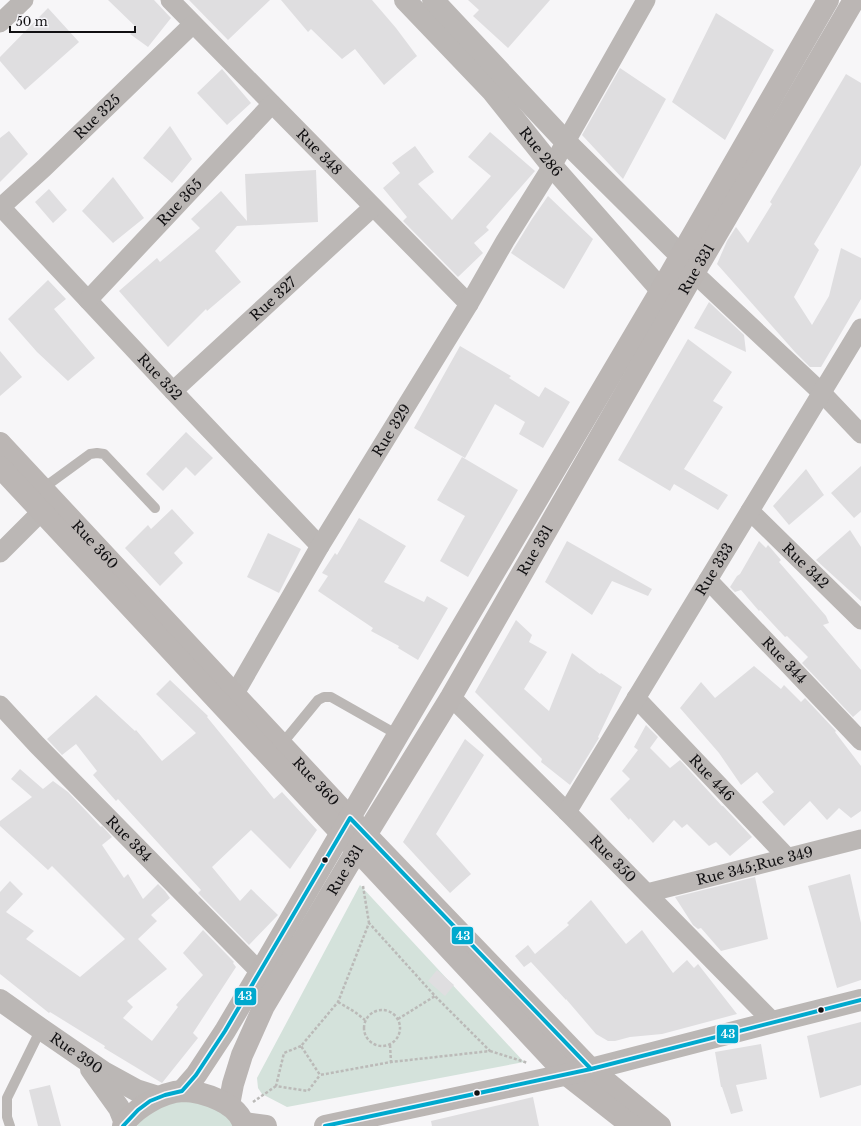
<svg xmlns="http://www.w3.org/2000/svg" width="861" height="1126" font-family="'Libre Baskerville',serif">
<rect width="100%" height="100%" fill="#f7f6f8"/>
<path fill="#d4e2db" d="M360,885L524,1062L287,1107L262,1094L258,1088L257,1078Z
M176,1102C181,1102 187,1102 192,1102C205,1103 228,1113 234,1126H137C148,1111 158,1107 176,1102Z"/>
<path fill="#dfdee0" d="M108,0H154L171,18L148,47L130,34L137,28Z
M189,0H270L228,40Z
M281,0H372L396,28L417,56L384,85L355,49L342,59L311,29L308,32Z
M468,0H550L508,48L473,16L479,10Z
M48,8L79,42L25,90L0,61V57Z
M716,13L774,50L725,140L672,102Z
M620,68L666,99L623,179L582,135Z
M222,69L251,103L227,125L197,93Z
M846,74L861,83V165L814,244L819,250L794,297L812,325L829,296L841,248L861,258V299L821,367H810L795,352L717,264L727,241L736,227L748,243L772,204L770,202Z
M170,126L192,159L172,183L143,158Z
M9,131L28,154L0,182V138Z
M490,132L535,171L486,227L489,230L474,243L483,253L458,277L403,221L407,217L383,188L400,173L392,163L415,146L434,172L418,184L452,220L491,176L468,157Z
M316,170L318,222L237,226L215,251L241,282L207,311L206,309L168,347L119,291L157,258L160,262L200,228L191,219L221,191L247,221L245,174Z
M113,177L144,218L113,243L82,211Z
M49,189L67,210L53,223L35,202Z
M548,196L593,239L564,289L511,253L532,219Z
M48,280L66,299L54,309L95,358L68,381L37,352L8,319Z
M709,302L744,335L746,352L694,328Z
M688,339L732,372L713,401L723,407L684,469L728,495L718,510L674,484L670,491L618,460Z
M460,346L511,376L509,378L539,397L545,387L570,402L543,448L519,434L525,422L495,404L465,458L414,428Z
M0,351L22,377L0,396Z
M186,432L213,458L195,476L186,467L163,491L146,474Z
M462,457L518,490L468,577L440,561L465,516L437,500Z
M861,466V512L854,518L831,493Z
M806,469L824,495L789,525L773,506Z
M172,509L194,533L174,553L183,563L160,586L125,548L148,525L151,529Z
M359,518L406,546L384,582L424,602L427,596L448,608L418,660L398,648L399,646L371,631L373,628L318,591L328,576L322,573L335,553L337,555Z
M850,530L861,547V601L816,560Z
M268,533L301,549L279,593L247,577Z
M567,541L652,589L648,596L612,581L592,615L545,582Z
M759,541L766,548L768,545L781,560L779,562L826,616L829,623L823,625L861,670V710L853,717L802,663L808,657L787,636L785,637L760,610L759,611L741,590L735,592L730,587L737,576L740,574Z
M516,620L532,635L529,642L547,652L524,689L549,711L572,653L600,674L601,673L622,687L598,737L599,738L570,785L541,762L542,759L475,692Z
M754,666L781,689L784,685L801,702L805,698L836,731L835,732L861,766V811L851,818L839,808L827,820L810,801L784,826L762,802L774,792L757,772L741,785L719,753L680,708L701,682L715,698Z
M170,680L208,716L207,717L274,799L282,792L317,830L290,869L251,830L212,867L240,901L251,889L278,915L249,945L198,893L201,890L118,799L116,801L93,775L97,771L76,744L62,755L47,739L96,695L135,731L136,730L162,761L196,733L156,694Z
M646,725L658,737L650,748L670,768L680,760L722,806H723L752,837L730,856L716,842L709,846L687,824L682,828L674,820L653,843L630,818L629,820L610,799L630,779L622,771L638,750L634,747Z
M465,739L484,755L436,834L471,874L450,893L403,842Z
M20,769L43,789L53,781L68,792L89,814L101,827L102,826L112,837L102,845L124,878L128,874L143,899L158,884L165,891L170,898L151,915L157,921L138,939L167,969L127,1001L133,1007L123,1018L152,1041L178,1007L176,1005L203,975L183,953L203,930L234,962L233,963L236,967L193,1033L198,1038L162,1083L104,1048L105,1046L50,1012L49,1013L0,974V892L10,881L23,894L6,912L34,931L26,939L80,977L125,939L52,866L48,870L0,826V821L32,797L11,779Z
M850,874L861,923V980L837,988L808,886Z
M755,877L768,939L721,951L701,928L698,929L693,925L675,897Z
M591,900L626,944L642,930L673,973L687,960L694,968L698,964L737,1014L662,1034L630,1037L615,1041H608L596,1034L566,999V1000L531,962L524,967L515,956L528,945L535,954L569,925L567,923Z
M437,970L454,985L445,996L428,981Z
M861,1022V1085L820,1098L807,1036Z
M761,1044L767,1079L736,1085L743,1111L731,1114L722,1087H721L715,1052Z
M50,1085L61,1126H38L29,1090Z
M533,1097L539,1126H432L431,1121Z"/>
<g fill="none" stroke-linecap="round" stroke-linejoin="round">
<path stroke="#bbbab8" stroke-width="2.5" stroke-dasharray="3 2" stroke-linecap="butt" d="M363,886L369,923
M338,1002L355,1012L365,1020
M364 1028a18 18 0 1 1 36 0a18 18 0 1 1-36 0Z
M398,1019L435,996L369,923L338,1002L301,1046L320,1075L391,1062L490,1051L435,996
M390,1045L391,1062
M301,1046L284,1053L276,1086L308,1091L320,1075
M490,1051L528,1063
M253,1102L276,1086"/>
<path stroke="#bbb7b5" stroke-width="10" d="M42,489L90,454L97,453L104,454L155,508
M281,745L318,700L324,697H331L398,735
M10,1126L7,1117V1098L41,1029"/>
<g stroke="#bbb7b5" stroke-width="19">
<path id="s1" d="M170,0L469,304"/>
<path d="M0,23L24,0"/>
<path id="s2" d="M0,206L173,391L320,546"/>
<path id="s3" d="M1,207L44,168L193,24"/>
<path d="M694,273L822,393L861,434"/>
<path id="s4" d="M88,300L272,104"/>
<path id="s5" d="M173,391L373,207"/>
<path id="s6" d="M750,511L861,620"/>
<path d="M0,553L52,501"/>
<path id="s7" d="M708,580L861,741"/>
<path id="s8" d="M234,695L320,546L469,304L505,241L552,166L646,0"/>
<path id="s9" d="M451,697L567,812L773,1022"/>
<path id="s10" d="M636,698L787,857"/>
<path id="s11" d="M0,705L37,745L260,972"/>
<path id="s12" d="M567,812L861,328"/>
<path id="s13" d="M647,893L861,839"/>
</g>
<g stroke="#bbb7b5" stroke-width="22">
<path id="s14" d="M405,0L492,91L552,166L661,290L673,303"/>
<path d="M433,0L566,142L680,255L692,271"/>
<path id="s15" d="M0,1000L41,1029L105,1073L136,1090L158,1097"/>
<path d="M91,1069L119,1108L125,1123"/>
<path d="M591,1069L773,1022L861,1000"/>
</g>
<g stroke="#bbb6b4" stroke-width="22">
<path id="s16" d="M0,443L350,818L591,1069L660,1126"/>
<path d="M0,467L341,833L567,1075L632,1126"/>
<path d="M182,1091L196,1075L225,1031L260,972L398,735L661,290L828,0"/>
<path id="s17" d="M229,1105L233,1084L242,1055L264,1006L366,835L451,697L694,273L854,0"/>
<path d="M243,1123L266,1126"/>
<path d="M123,1126C134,1108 162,1092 183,1091C195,1091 208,1095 219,1100C230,1105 241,1113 244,1126"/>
<path d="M325,1126L578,1072"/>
</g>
<g stroke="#f6f5f9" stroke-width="7">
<path id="bus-1" d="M123,1126L138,1110L150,1101L165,1095L182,1091L196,1075L225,1031L350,818L591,1069
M325,1126L591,1069L861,1000"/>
</g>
<use href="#bus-1" stroke="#00a9ce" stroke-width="4"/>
</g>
<g fill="#111012" stroke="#f6f5f9" stroke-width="1.5">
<circle cx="325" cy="860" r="3.5"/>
<circle cx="821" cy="1010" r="3.5"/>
<circle cx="477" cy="1093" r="3.5"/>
</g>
<g text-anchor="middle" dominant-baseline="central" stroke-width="3" stroke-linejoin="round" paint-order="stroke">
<g font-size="14" fill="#111012" stroke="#f6f5f9">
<text stroke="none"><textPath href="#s3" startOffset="132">Rue 325</textPath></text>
<text stroke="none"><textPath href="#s1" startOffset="213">Rue 348</textPath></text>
<text stroke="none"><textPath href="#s14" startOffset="204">Rue 286</textPath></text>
<text stroke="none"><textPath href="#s4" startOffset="134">Rue 365</textPath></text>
<text stroke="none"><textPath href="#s17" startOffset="960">Rue 331</textPath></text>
<text stroke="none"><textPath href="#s5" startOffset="136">Rue 327</textPath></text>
<text stroke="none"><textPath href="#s2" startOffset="234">Rue 352</textPath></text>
<text stroke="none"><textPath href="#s8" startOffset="308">Rue 329</textPath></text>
<text stroke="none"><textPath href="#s16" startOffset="139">Rue 360</textPath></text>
<text stroke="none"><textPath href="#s17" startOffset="636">Rue 331</textPath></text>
<text stroke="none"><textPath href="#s6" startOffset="78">Rue 342</textPath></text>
<text stroke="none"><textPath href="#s12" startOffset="284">Rue 333</textPath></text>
<text stroke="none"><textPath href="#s7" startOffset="111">Rue 344</textPath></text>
<text stroke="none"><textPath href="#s10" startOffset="110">Rue 446</textPath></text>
<text stroke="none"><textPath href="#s16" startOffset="463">Rue 360</textPath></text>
<text stroke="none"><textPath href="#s11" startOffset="186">Rue 384</textPath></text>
<text stroke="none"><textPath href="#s9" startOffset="229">Rue 350</textPath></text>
<text stroke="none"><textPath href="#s13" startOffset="111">Rue 345;Rue 349</textPath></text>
<text stroke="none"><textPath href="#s17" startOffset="264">Rue 331</textPath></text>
<text stroke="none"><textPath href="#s15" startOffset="93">Rue 390</textPath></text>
</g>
</g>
<g stroke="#f6f5f9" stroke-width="1.5">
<rect x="451" y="926" width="23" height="19" rx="4" fill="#00a9ce"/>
<rect x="234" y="987" width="23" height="19" rx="4" fill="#00a9ce"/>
<rect x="716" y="1024" width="23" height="20" rx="4" fill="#00a9ce"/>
</g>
<g font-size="11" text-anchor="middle" font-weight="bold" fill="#fff">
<text x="463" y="940">43</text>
<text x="245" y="1000">43</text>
<text x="728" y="1038">43</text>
</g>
<path d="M10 26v6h125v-6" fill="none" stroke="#111012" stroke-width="2"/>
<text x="16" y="26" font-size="12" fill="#111012" stroke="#f6f5f9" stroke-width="3" paint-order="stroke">50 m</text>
</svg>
